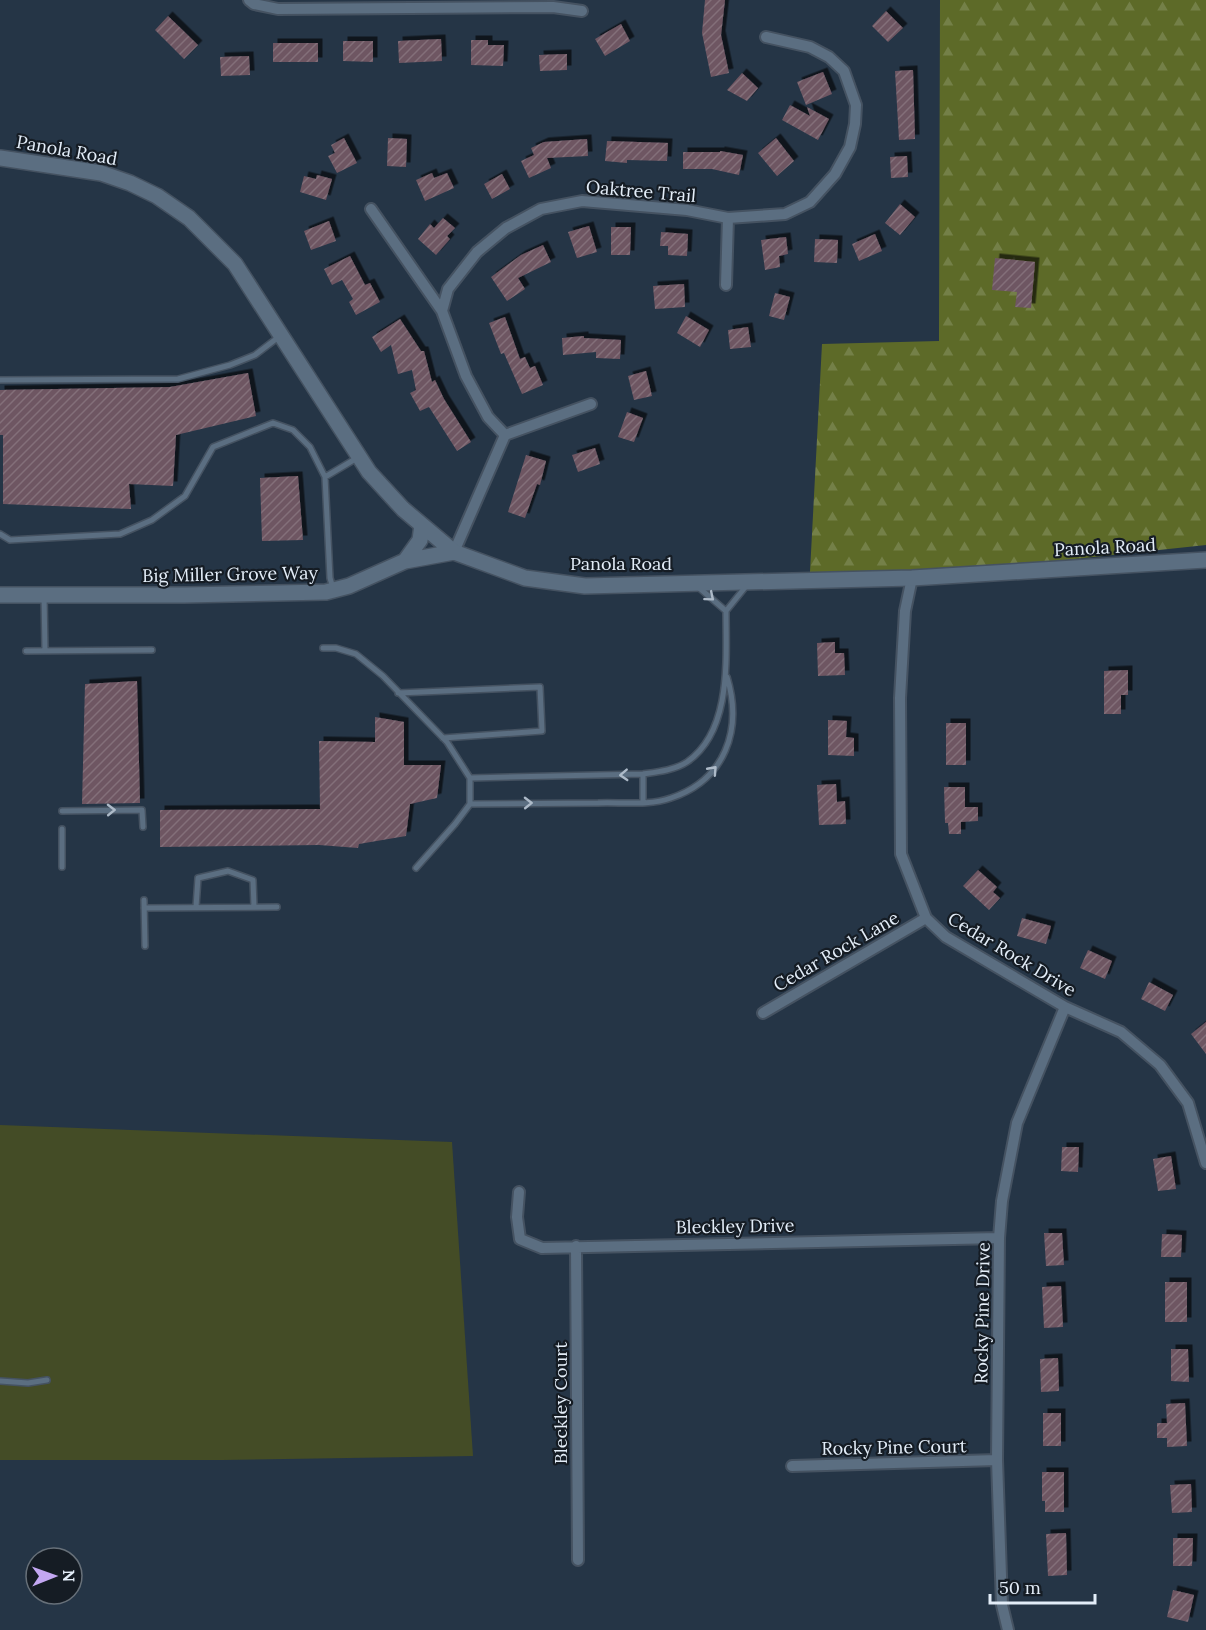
<svg xmlns="http://www.w3.org/2000/svg" width="1206" height="1630" font-family="Lora,serif">
<defs>
<pattern id="forest-firs" width="22" height="20" patternUnits="userSpaceOnUse" patternTransform="scale(1.5)"><rect width="22" height="20" fill="#5d6a28"/><path d="M5 1l3.5 6h-7zM16 11l3.5 6h-7z" fill="#748048"/></pattern>
<pattern id="building-hatch" width="6" height="6" patternUnits="userSpaceOnUse" patternTransform="scale(1.5)"><rect width="6" height="6" fill="#6e5662"/><path d="M-1 1l2-2M0 6l6-6M5 7l2-2" fill="none" stroke="#836f79"/></pattern>
<filter id="shadow"><feDropShadow dx="4.5" dy="-4.5" stdDeviation="0" flood-color="#0009"/></filter>
</defs>
<rect width="100%" height="100%" fill="#253546"/>
<path fill="url(#forest-firs)" d="M940,0H1206V545L905,577L810,572L822,344L939,341Z"/>
<path fill="#444c26" d="M0,1125L452,1142L473,1456L222,1460H0Z"/>
<path fill="url(#building-hatch)" filter="url(#shadow)" d="M705,0H725L721,35L729,73L711,77L702,33Z
M886,11L903,28L888,42L872,26Z
M168,16L198,45L184,59L155,30Z
M621,24L630,41L605,56L595,39Z
M441,39L442,61L399,63L398,41Z
M471,40H488V45H504L503,66L471,65Z
M343,41H373V62L343,61Z
M273,43H318V62H273Z
M567,54V70L540,71L539,55Z
M249,56L250,75L221,76L220,57Z
M913,70L915,139L899,140L895,71Z
M823,72L832,94L806,105L797,82Z
M742,73L758,88L747,101L727,90Z
M790,105L810,116L807,107L829,119L818,140L782,120Z
M344,138L357,163L337,173L328,156L335,153L331,145Z
M388,138L407,139L406,167L387,166Z
M776,138L794,161L777,176L758,153Z
M587,139L588,156L547,158L551,168L529,178L521,161L534,155L531,148L544,142Z
M607,141L668,143L667,161L627,160V163L605,161Z
M720,151L743,155L739,175L712,169H683V152H720Z
M907,156L908,177L891,178L890,157Z
M432,173L434,178L447,173L454,188L425,201L416,180Z
M502,174L510,189L492,199L484,184Z
M317,175L332,179L326,200L300,192L304,176L316,179Z
M900,204L915,217L900,235L885,223Z
M443,218L455,228L447,236L450,239L436,255L418,239L430,224L434,228Z
M329,221L336,241L311,250L304,231Z
M589,226L597,252L577,258L568,232Z
M611,227H631L630,255H611Z
M661,232L688,234L687,256L668,255V246H660Z
M875,234L882,251L859,261L852,244Z
M786,237L788,254L779,256L780,267L765,270L761,240Z
M815,239L838,240L837,263L814,262Z
M543,245L551,262L518,278L525,289L507,301L491,277L521,255Z
M350,256L365,285L370,283L380,302L356,315L349,302L353,299L342,280L332,285L324,269Z
M995,258L1035,262L1031,308L1015,307L1017,292L992,290Z
M684,284L685,307L655,309L653,286Z
M775,293L790,297L784,320L769,316Z
M686,316L709,330L700,347L677,333Z
M505,317L520,359L525,357L530,368L535,366L543,385L522,394L504,353L501,354L489,323Z
M400,319L421,351H424L432,382L435,380L444,399L471,442L457,451L429,407L420,411L410,393L416,390L412,370L398,374L391,345L381,352L372,337Z
M748,327L751,347L730,349L728,330Z
M584,336V338L621,340L620,359L596,358V352L563,355L562,338Z
M646,371L652,396L634,400L628,376Z
M248,373L256,416L176,435L173,486L129,484L131,509L3,504V435H0V390L170,387Z
M627,412L643,418L634,442L618,437Z
M595,448L600,464L578,472L572,455Z
M526,455L546,461L540,485L537,484L525,518L508,512Z
M298,476L303,540L262,541L260,478Z
M835,642V653H844L845,675L818,676L817,643Z
M1128,670V695H1121V714H1104V671Z
M137,681L140,803L82,804L85,684Z
M375,717L404,722V765H441L437,798L410,804L406,836L359,844L358,848L319,845L160,847V810L320,809L319,741L375,742Z
M828,720L847,721L846,737L854,738V756L828,755Z
M946,723H966V765H946Z
M836,784L837,802L845,801L846,824L819,825L817,785Z
M944,787H965V807H978V821L961,822V834H949L948,823H945Z
M978,870L997,887L993,892L1000,898L989,910L963,886Z
M1022,918L1051,926L1046,944L1017,936Z
M1088,950L1112,961L1105,979L1080,968Z
M1149,982L1173,995L1165,1011L1141,999Z
M1206,1022V1054L1191,1034Z
M1062,1147H1079L1078,1172L1061,1171Z
M1171,1156L1176,1189L1158,1191L1153,1159Z
M1044,1233H1062L1064,1265L1046,1266Z
M1162,1234L1182,1235L1181,1257H1161Z
M1165,1282H1187V1322H1165Z
M1061,1286L1063,1327L1044,1328L1042,1287Z
M1171,1349H1188L1189,1382L1171,1381Z
M1058,1358L1059,1391L1041,1392L1040,1359Z
M1185,1403L1187,1446L1167,1447V1438H1157V1423H1167L1166,1404Z
M1043,1413H1061V1446H1043Z
M1042,1472H1064V1512H1045V1501H1042Z
M1191,1484L1192,1512L1172,1513L1170,1485Z
M1066,1533L1067,1575L1048,1576L1046,1534Z
M1173,1538H1193L1192,1566H1173Z
M1173,1590L1194,1595L1188,1622L1167,1617Z"/>
<g fill="none" stroke-linecap="round" stroke-linejoin="round">
<g stroke="#455261" stroke-width="8">
<path id="lane" d="M0,380L178,379L230,365L255,355L280,336
M325,477L330,578L333,588
M0,534L10,540L120,534L152,520L185,496L213,447L273,423L293,430L310,447L325,477L357,458
M697,586L726,611
M44,595L45,651
M323,648H336L356,654L383,676L447,742L470,778V804L455,824L416,868
M26,651L152,650
M398,693L540,687L542,731L443,738
M643,774V802
M470,778L643,774C657,772 675,770 687,762C732,731 726,659 726,611L747,585
M470,804C512,804 555,803 598,803C621,802 649,806 671,798C725,780 743,730 727,677
M62,811L142,810L143,827
M62,867V829
M144,900L145,946
M196,907L198,878L228,871L253,880L254,907
M144,908L277,907
M0,1381L28,1383L47,1380"/>
</g>
<g stroke="#455261" stroke-width="14">
<path id="street" d="M249,0L254,4L278,9L553,7L582,11
M371,209L442,311
M726,285L728,218
M505,435L488,417L466,376L442,311L448,289L477,252L506,228L541,209L582,201L687,210L728,218L785,214L810,202L835,174L850,147L855,124L856,105L844,71L829,57L810,47L766,37
M505,435L591,404
M454,552L505,435
M912,578L905,611L900,698L901,854L926,918L946,937L1065,1007L1121,1032L1160,1065L1188,1103L1206,1163
M763,1013L926,918
M519,1192L517,1217L520,1239L542,1248L999,1238
M576,1246L578,1560
M792,1466L997,1460
M1008,1630L1002,1605L997,1460L999,1238L1002,1201L1017,1123L1065,1007"/>
</g>
<g stroke="#455261" stroke-width="18">
<path id="secondary" d="M0,158L101,173L130,183L157,196L189,218L235,264L369,472L403,509L454,552L525,578L585,586L912,578L1206,560
M405,561L420,540L422,525
M0,595H185L326,592L349,586L405,561L454,552"/>
</g>
<use href="#lane" stroke="#5b6e81" stroke-width="5"/>
<use href="#street" stroke="#5b6e81" stroke-width="10"/>
<use href="#secondary" stroke="#5b6e81" stroke-width="15"/>
</g>
<defs><path id="oneway-chevron" d="M-2-3.5L2.5 0L-2 3.5" fill="none" stroke-width="1.6" stroke-linecap="round" stroke-linejoin="round" transform="scale(1.5)"/></defs>
<g stroke="#adbac8">
<use href="#oneway-chevron" transform="translate(710 597) rotate(40)"/>
<use href="#oneway-chevron" transform="translate(713 770) rotate(-48)"/>
<use href="#oneway-chevron" transform="translate(624 775) rotate(177)"/>
<use href="#oneway-chevron" transform="translate(528 803) rotate(-1)"/>
<use href="#oneway-chevron" transform="translate(111 810) rotate(-1)"/>
</g>
<g text-anchor="middle" dominant-baseline="central" stroke-width="4.5" stroke-linejoin="round" paint-order="stroke">
<g font-size="18" fill="#e3edf8" stroke="#151c24">
<text transform="translate(67 150) rotate(10)">Panola Road</text>
<text transform="translate(641 191) rotate(5)">Oaktree Trail</text>
<text transform="translate(1105 547) rotate(-3)">Panola Road</text>
<text x="621" y="563">Panola Road</text>
<text transform="translate(230 574) rotate(-1)">Big Miller Grove Way</text>
<text transform="translate(836 951) rotate(-30)">Cedar Rock Lane</text>
<text transform="translate(1012 954) rotate(31)">Cedar Rock Drive</text>
<text transform="translate(735 1226) rotate(-1)">Bleckley Drive</text>
<text transform="translate(982 1313) rotate(-89)">Rocky Pine Drive</text>
<text transform="translate(560 1403) rotate(-90)">Bleckley Court</text>
<text transform="translate(894 1447) rotate(-1)">Rocky Pine Court</text>
</g>
</g>
<g transform="translate(54 1576) rotate(89)"><circle r="28" fill="#151c24" stroke="#677079" stroke-width="1.5"/>
<path d="M0-4.5L10 22L0 15L-10 22Z" fill="#c3a7f2"/>
<text y="-9" font-size="16" font-weight="bold" text-anchor="middle" fill="#e3edf8">N</text>
</g>
<path d="M990 1594v9h105v-9" fill="none" stroke="#e3edf8" stroke-width="3"/>
<text x="999" y="1594" font-size="18" fill="#e3edf8" stroke="#151c24" stroke-width="4.5" paint-order="stroke">50 m</text>
</svg>
